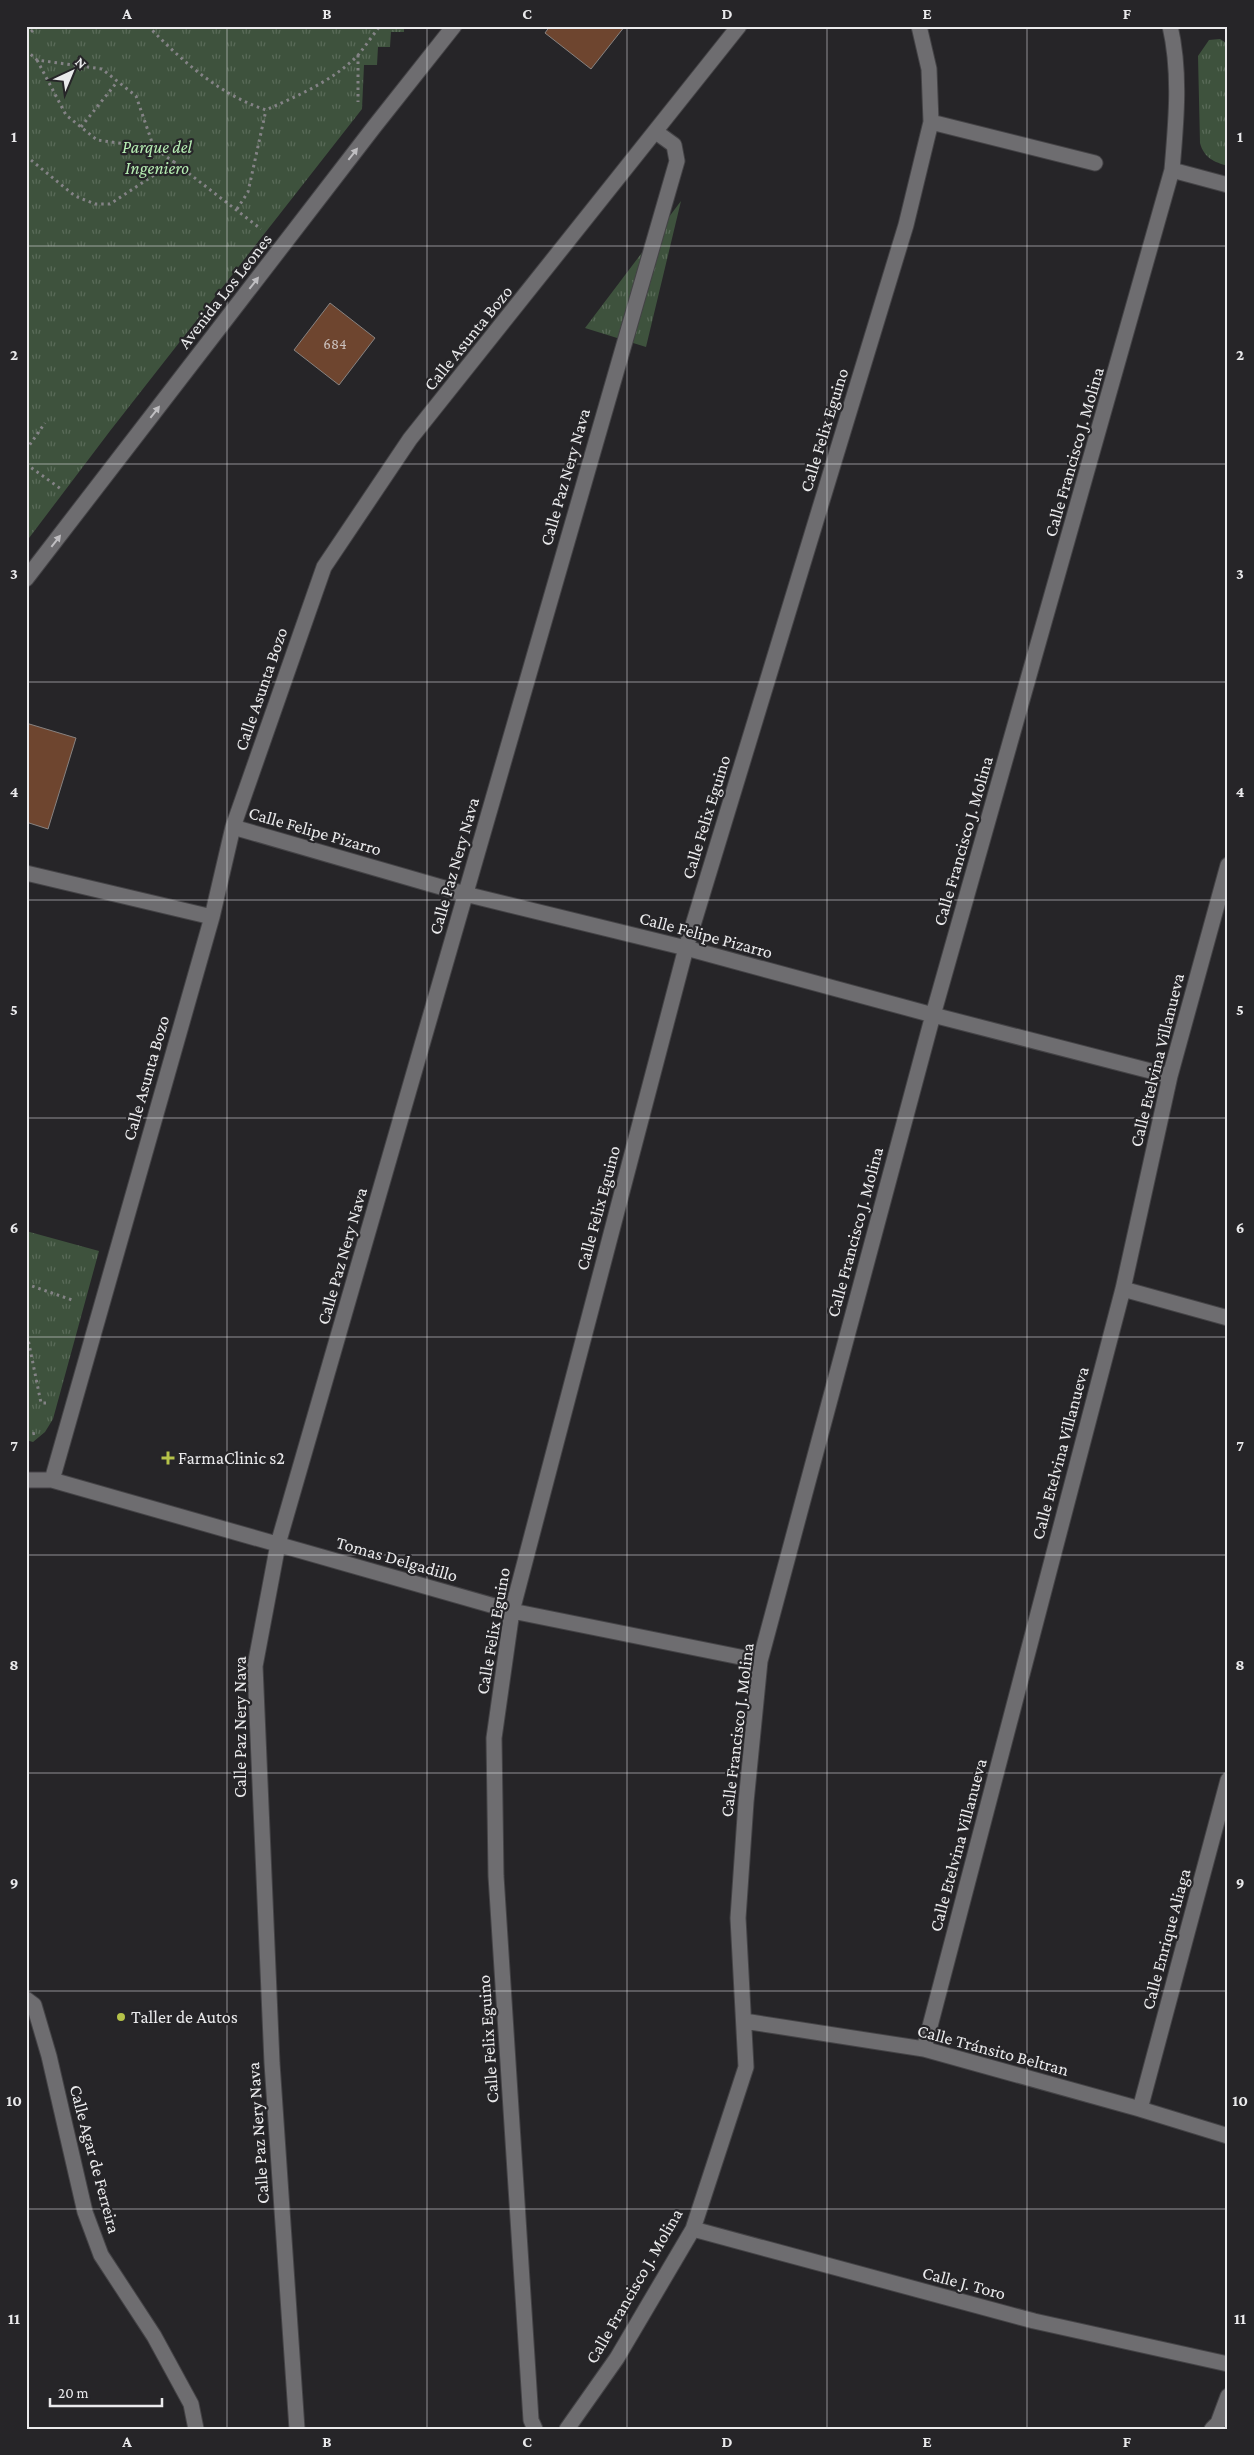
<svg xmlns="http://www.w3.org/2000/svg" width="1254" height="2455" font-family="'Crimson Pro',serif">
<defs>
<pattern id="grass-tufts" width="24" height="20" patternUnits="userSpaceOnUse" patternTransform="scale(1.25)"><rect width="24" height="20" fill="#3e523d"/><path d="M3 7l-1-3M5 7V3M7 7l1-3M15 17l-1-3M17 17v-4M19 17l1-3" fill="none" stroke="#5a6b59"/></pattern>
</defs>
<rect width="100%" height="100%" fill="#262528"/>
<path fill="url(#grass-tufts)" d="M26,26H404V32H391L390,47H378L377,65H364L362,109L110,431L26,542Z
M1220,39L1228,44V166C1214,162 1204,158 1200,143L1198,56L1209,40Z
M681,201L646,347L585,328Z
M26,1231L99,1251L53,1419L45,1432L33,1442L26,1440Z"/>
<path fill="#6e452f" stroke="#888381" d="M550,26H625L591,69L545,33Z
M330,303L375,338L339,385L294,350Z
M26,723L76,738L48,829L26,822Z"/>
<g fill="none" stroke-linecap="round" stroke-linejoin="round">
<g stroke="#444346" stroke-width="17">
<path id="street" d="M931,122L1095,163
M1172,170L1228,185
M26,579L374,127L454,26
M233,827L465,894L686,948L933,1015L1170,1076
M26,873L212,917
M1123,1289L1228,1318
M26,1480H52L512,1611L760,1661
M52,1480L212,917L233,827L324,567L410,439L739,26
M26,1999L34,2005L49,2056L85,2212L101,2255L154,2336L191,2404L196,2429
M744,2021L924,2049L1140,2109L1228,2136
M924,2049L1123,1289L1170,1076L1228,865
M1140,2109L1228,1780
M693,2229L1034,2321L1228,2364
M297,2429L272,2063L255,1666L278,1544L677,161L674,145L656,132
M535,2429L531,2420L496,1876L494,1738L512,1611L686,948L906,225L931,122L929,69L919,26
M567,2429L617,2358L693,2229L746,2067L738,1918L746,1802L760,1661L933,1015L1172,170C1176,123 1181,73 1170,26
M1212,2429L1218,2423L1228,2396"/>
</g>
<path stroke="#848386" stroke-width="3" stroke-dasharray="2.5 4" stroke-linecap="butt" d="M148,26C182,61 220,95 266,110C297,96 335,80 359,54C366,45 373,35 380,26
M26,36L38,26
M26,50L37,60L102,69L136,96L154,148L174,162
M358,55V102
M37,60L66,115L97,140L154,148
M81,127L117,82
M26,156L75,196L95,204H110L174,162L261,229
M237,209L248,192L266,110
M26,450L45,423
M26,464L61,489
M26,1284L75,1301
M26,1329L41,1403H47
M26,1435L37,1433"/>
<use href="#street" stroke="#6e6d70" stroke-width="15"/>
</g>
<defs><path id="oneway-solid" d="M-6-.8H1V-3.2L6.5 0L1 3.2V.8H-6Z" transform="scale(1.25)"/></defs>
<g fill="#bfbec1">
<use href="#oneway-solid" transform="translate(353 154) rotate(-52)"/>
<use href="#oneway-solid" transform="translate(254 283) rotate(-52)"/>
<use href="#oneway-solid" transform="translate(155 412) rotate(-52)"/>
<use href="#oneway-solid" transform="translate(56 541) rotate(-52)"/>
</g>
<path fill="none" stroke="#eaeaec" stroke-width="1" stroke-opacity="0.55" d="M227,26V2429M427,26V2429M627,26V2429M827,26V2429M1027,26V2429M26,246H1228M26,464H1228M26,682H1228M26,900H1228M26,1118H1228M26,1337H1228M26,1555H1228M26,1773H1228M26,1991H1228M26,2209H1228"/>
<g fill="#b5c249" stroke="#262528" stroke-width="2">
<path d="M165.5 1450.5h5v5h5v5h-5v5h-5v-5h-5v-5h5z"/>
<circle cx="121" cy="2017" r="5"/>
</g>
<g text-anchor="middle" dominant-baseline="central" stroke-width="4.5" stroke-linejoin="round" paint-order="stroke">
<g font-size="15" fill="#cbc1bd">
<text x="335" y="344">684</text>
</g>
<g font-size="18" font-style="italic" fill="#b6edb3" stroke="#262528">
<text x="157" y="147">Parque del<tspan x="157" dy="21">Ingeniero</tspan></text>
</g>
<g font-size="18" fill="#eaeaec" stroke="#262528">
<text transform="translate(225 291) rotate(-52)">Avenida Los Leones</text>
<text transform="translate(468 338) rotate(-51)">Calle Asunta Bozo</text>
<text transform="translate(824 430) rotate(-73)">Calle Felix Eguino</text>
<text transform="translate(1074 452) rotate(-74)">Calle Francisco J. Molina</text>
<text transform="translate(565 477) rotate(-74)">Calle Paz Nery Nava</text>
<text transform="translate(261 689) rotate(-71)">Calle Asunta Bozo</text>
<text transform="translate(706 817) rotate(-73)">Calle Felix Eguino</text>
<text transform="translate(315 831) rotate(16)">Calle Felipe Pizarro</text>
<text transform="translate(963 841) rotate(-74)">Calle Francisco J. Molina</text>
<text transform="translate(454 866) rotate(-74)">Calle Paz Nery Nava</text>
<text transform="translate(706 935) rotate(15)">Calle Felipe Pizarro</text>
<text transform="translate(1157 1060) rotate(-76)">Calle Etelvina Villanueva</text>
<text transform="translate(146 1078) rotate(-74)">Calle Asunta Bozo</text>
<text transform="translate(598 1208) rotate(-75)">Calle Felix Eguino</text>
<text transform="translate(855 1232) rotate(-75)">Calle Francisco J. Molina</text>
<text transform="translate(342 1256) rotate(-74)">Calle Paz Nery Nava</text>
<text transform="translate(1060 1453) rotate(-75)">Calle Etelvina Villanueva</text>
<text transform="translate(397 1559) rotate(16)">Tomas Delgadillo</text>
<text transform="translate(493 1631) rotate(-80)">Calle Felix Eguino</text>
<text transform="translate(240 1727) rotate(-90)">Calle Paz Nery Nava</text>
<text transform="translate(737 1730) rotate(-83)">Calle Francisco J. Molina</text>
<text transform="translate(958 1845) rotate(-75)">Calle Etelvina Villanueva</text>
<text transform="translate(1166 1939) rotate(-75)">Calle Enrique Aliaga</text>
<text transform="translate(488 2039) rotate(-94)">Calle Felix Eguino</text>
<text transform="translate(993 2050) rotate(15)">Calle Tránsito Beltran</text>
<text transform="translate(258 2133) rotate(-94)">Calle Paz Nery Nava</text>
<text transform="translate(95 2159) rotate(75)">Calle Agar de Ferreira</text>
<text transform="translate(964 2283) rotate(15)">Calle J. Toro</text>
<text transform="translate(634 2286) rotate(-60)">Calle Francisco J. Molina</text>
</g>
<g font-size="18" fill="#eaeaec" stroke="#262528" text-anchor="start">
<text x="178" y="1458">FarmaClinic s2</text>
<text x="131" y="2017">Taller de Autos</text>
</g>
</g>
<rect width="1254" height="2455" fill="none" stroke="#262528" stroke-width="55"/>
<g transform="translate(72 72) rotate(44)" stroke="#262528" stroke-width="4" paint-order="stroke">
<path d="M0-4L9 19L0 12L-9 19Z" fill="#eaeaec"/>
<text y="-8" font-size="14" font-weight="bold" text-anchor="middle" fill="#eaeaec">N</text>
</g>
<path d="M50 2398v8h112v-8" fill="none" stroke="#eaeaec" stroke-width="2.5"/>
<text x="58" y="2398" font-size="15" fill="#eaeaec" stroke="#262528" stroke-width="4" paint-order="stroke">20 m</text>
<rect x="28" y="28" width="1198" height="2400" fill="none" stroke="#eaeaec" stroke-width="2"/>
<g font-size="16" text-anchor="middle" font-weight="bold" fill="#eaeaec">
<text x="127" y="19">A</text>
<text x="327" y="19">B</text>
<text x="527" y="19">C</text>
<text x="727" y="19">D</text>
<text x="927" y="19">E</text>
<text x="1127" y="19">F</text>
<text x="14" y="142">1</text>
<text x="1240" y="142">1</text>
<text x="14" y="360">2</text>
<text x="1240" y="360">2</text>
<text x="14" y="579">3</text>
<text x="1240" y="579">3</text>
<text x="14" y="797">4</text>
<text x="1240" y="797">4</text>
<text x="14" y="1015">5</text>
<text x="1240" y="1015">5</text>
<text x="14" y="1233">6</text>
<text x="1240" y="1233">6</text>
<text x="14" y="1451">7</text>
<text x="1240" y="1451">7</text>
<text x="14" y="1670">8</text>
<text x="1240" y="1670">8</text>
<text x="14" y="1888">9</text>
<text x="1240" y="1888">9</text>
<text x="14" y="2106">10</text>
<text x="1240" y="2106">10</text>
<text x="14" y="2324">11</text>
<text x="1240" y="2324">11</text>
<text x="127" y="2447">A</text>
<text x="327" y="2447">B</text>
<text x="527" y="2447">C</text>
<text x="727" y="2447">D</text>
<text x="927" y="2447">E</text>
<text x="1127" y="2447">F</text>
</g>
</svg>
